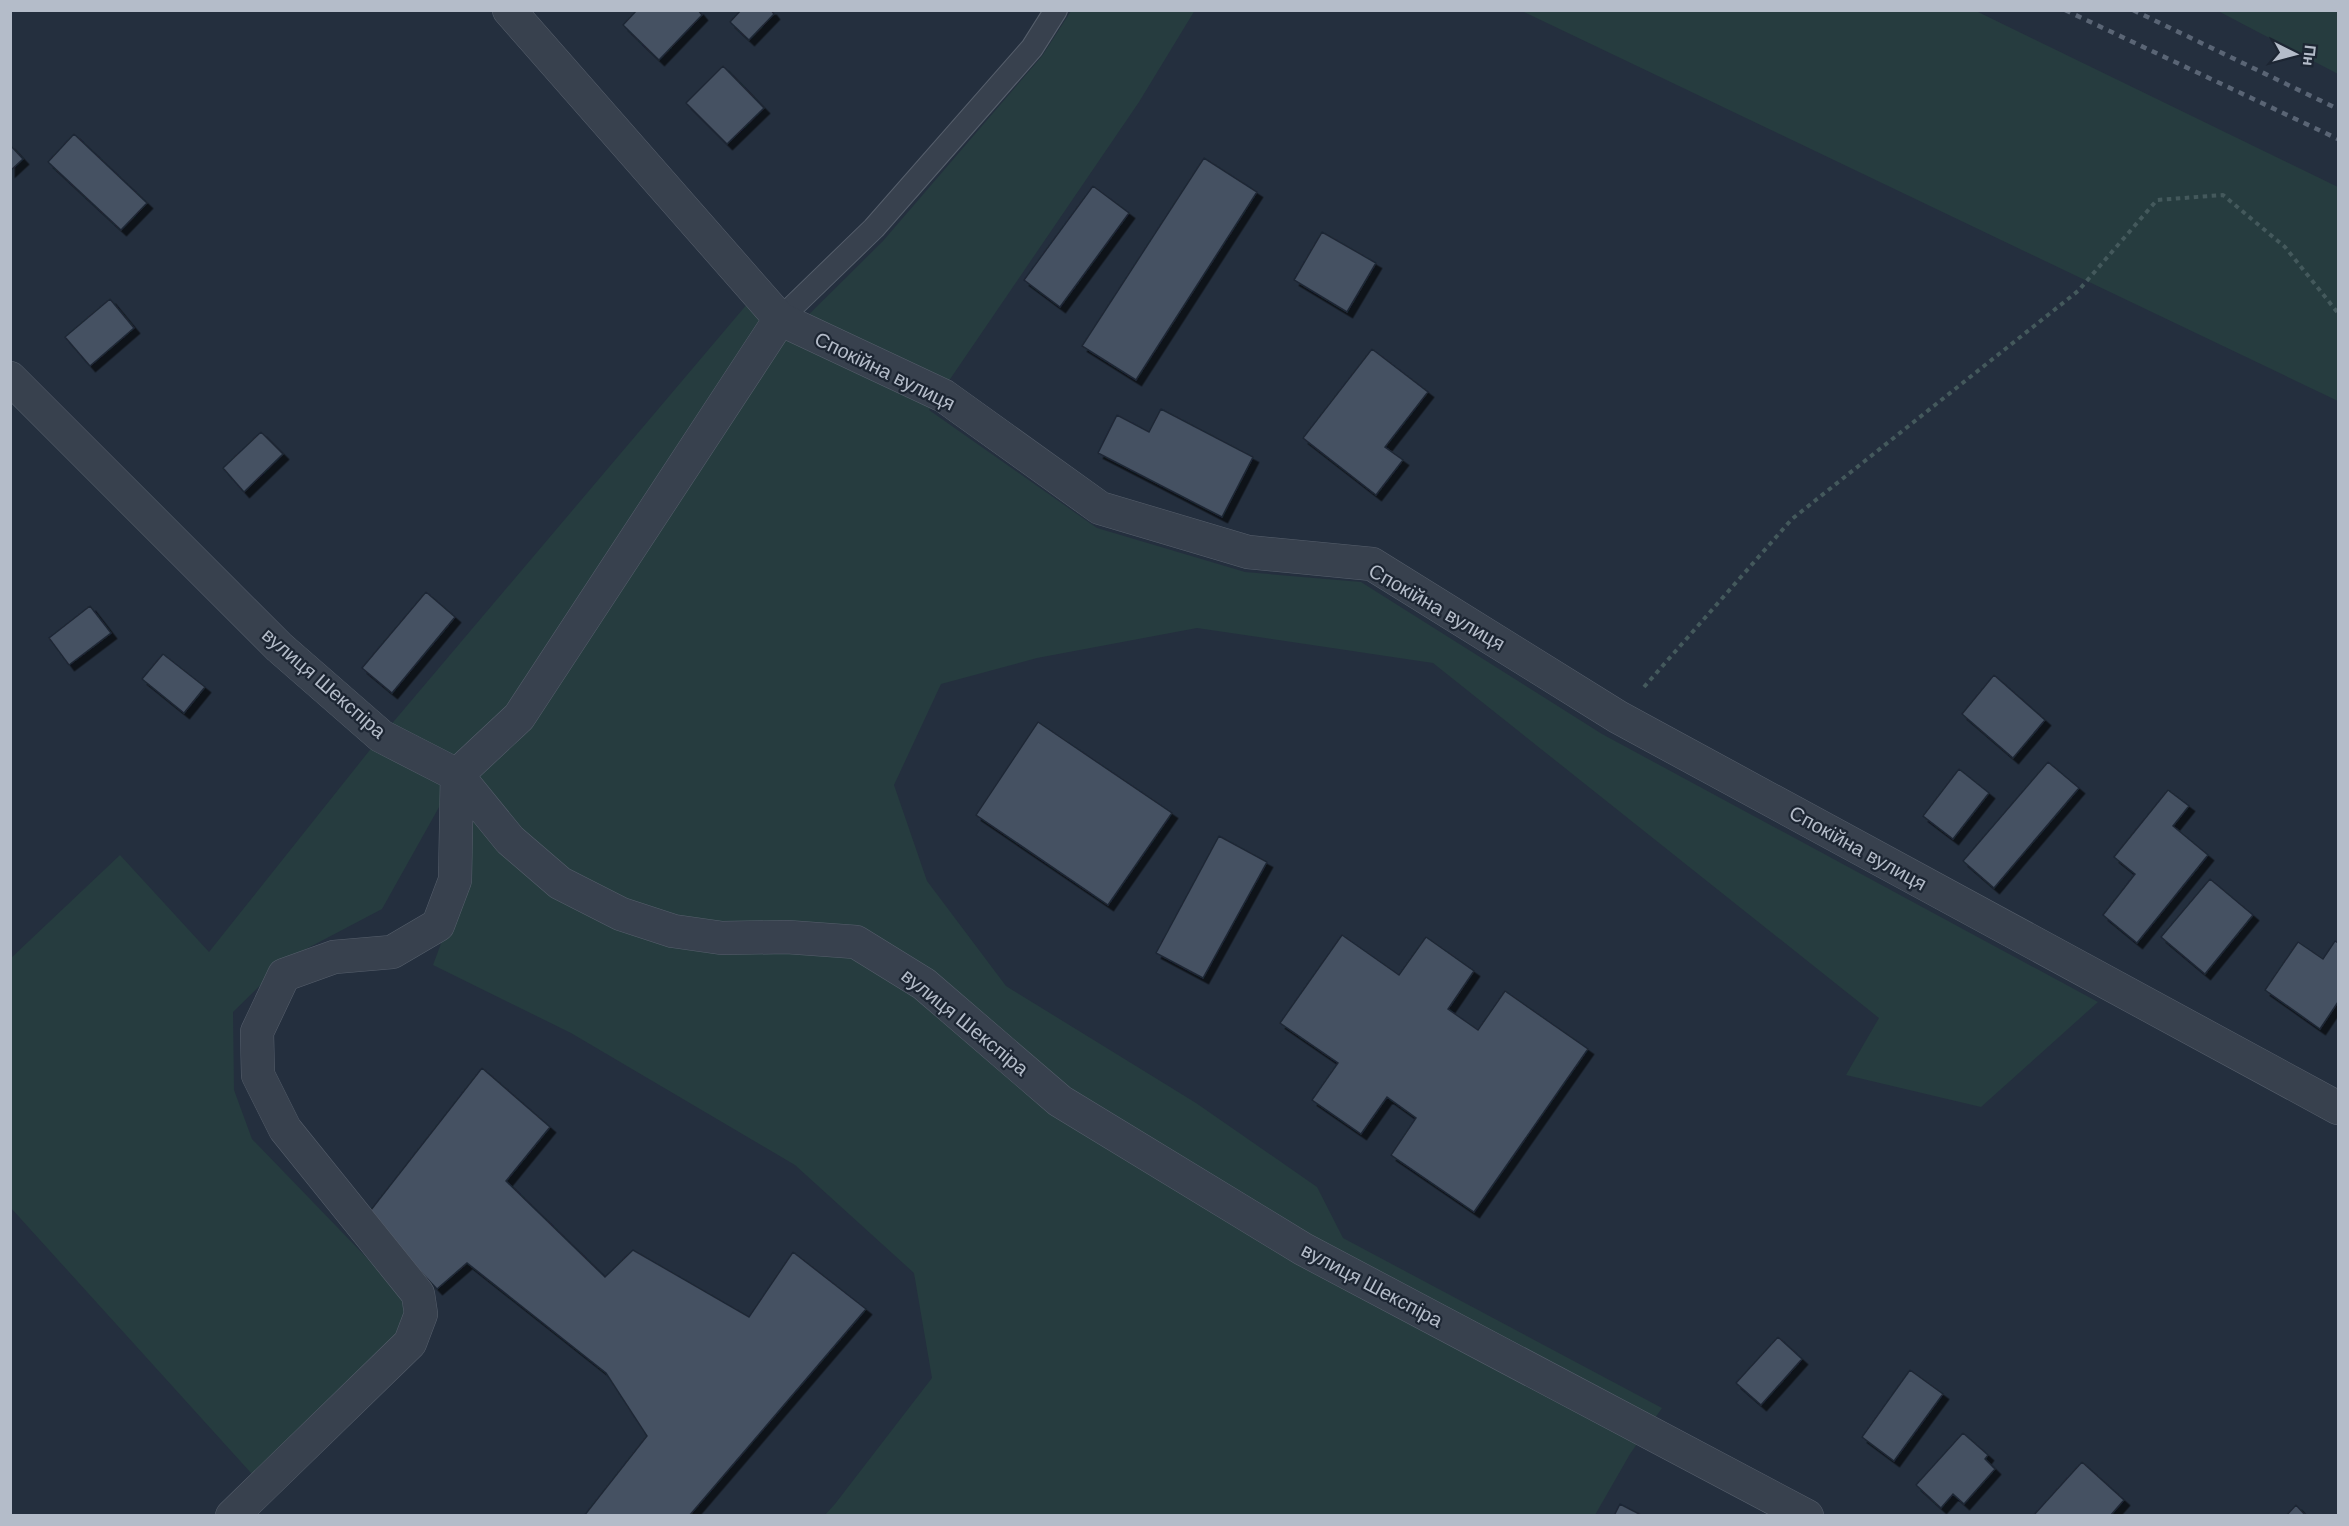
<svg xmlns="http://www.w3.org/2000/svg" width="2349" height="1526" font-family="Helvetica,sans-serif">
<defs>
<filter id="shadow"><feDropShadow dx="5.5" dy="5.5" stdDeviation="0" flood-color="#0009"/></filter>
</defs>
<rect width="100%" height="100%" fill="#242f3e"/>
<path fill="#263c3f" d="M1195,10L1139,102L929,410L1097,528L1245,572L1361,582L1602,734L2098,1002L1981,1107L1846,1075L1879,1018L1433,663L1197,628L1037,658L941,684L894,785L927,881L1006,986L1196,1103L1317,1187L1343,1238L1662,1408L1630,1454L1595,1515L824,1516L835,1504L932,1378L914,1273L795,1165L571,1033L433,965L464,882L478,779L529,725L782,341L883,241L1042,56L1071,11Z
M1522,11H1976L2338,187V401Z
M2218,11H2338V74Z
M748,303L765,321L510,709L453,761L389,727Z
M381,736L457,775L382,909L287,959L233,1012L234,1090L252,1139L421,1314L262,1485L11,1208L10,959L120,855L209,952Z"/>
<path fill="#455162" stroke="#1f2835" stroke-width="1.5" filter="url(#shadow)" d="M637,10H698L702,15L659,60L623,25Z
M741,10H771L774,14L749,40L730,22Z
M723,66L764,108L727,144L686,103Z
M74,134L147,203L121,230L48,162Z
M10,145L23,159L10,171Z
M1204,158L1257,192L1136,380L1082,346Z
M1093,186L1129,213L1060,307L1024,280Z
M1322,232L1376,263L1347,312L1294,280Z
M110,299L134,328L90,366L65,337Z
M1372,349L1428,392L1385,447L1403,460L1376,495L1303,438Z
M1161,409L1253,457L1222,517L1098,453L1117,415L1149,432Z
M261,432L283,454L244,492L223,468Z
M426,592L455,617L392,693L362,668Z
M90,606L111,633L69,665L49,638Z
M163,654L205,687L184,713L142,679Z
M1994,675L2045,720L2013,758L1962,714Z
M1038,722L1172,813L1108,905L976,815Z
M2048,762L2079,788L1994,888L1963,861Z
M1959,769L1989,793L1953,839L1923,816Z
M2168,790L2189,806L2173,826L2208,855L2137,943L2103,915L2135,874L2114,857Z
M1219,836L1267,862L1203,978L1156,953Z
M2210,879L2253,915L2205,974L2161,937Z
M1342,935L1399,975L1426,937L1474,971L1448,1009L1478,1030L1505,991L1588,1049L1474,1212L1391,1155L1416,1118L1387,1097L1361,1134L1312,1100L1338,1063L1280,1023Z
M2335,941L2338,943V1002L2320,1029L2265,990L2298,942L2323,959Z
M482,1068L550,1127L506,1181L605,1277L633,1250L749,1317L793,1252L866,1309L689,1516H584L647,1436L606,1373L467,1263L437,1289L367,1215Z
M1778,1337L1802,1359L1761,1405L1736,1383Z
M1910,1370L1943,1394L1894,1461L1862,1437Z
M1963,1433L1988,1455L1985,1459L1995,1469L1964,1504L1953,1494L1941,1508L1916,1485Z
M2082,1462L2124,1500L2110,1516H2033Z
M1620,1504L1643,1516H1614Z
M2296,1505L2306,1516H2286Z"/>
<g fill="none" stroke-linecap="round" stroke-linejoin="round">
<g stroke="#565f6c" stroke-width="24">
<path id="service" d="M780,319L874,228L1032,48L1056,10"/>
</g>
<g stroke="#565f6c" stroke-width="34">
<path id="minor" d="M509,10L780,319L944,396L1100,508L1248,552L1372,564L1618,717L2338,1108
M10,378L279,647L381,736L457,775L510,840L560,883L621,914L673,931L722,938L787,937L856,942L924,984L1060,1101L1303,1249L1807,1516
M232,1516L410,1343L421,1314L418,1294L285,1129L258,1075L257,1032L284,975L334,957L392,952L438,925L455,880L457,775L519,717L780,319"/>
</g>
<path stroke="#44595c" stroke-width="4" stroke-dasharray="4.5 4.5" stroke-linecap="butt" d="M1644,687L1792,519L2078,291L2157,200L2223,195L2285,247L2338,313"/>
<use href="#service" stroke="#38414e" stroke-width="22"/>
<use href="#minor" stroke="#38414e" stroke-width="33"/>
<path stroke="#5a6575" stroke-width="4.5" stroke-dasharray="6 6" stroke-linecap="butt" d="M2065,10L2338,139
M2133,10L2338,109"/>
</g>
<g text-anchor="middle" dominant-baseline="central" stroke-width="4.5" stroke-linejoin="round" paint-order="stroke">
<g font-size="20" fill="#b4bcc9" stroke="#1d2633">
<text transform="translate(885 371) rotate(26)">Спокійна вулиця</text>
<text transform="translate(1437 607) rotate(30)">Спокійна вулиця</text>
<text transform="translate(324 683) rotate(41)">вулиця Шекспіра</text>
<text transform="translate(1858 848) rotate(29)">Спокійна вулиця</text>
<text transform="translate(965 1022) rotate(39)">вулиця Шекспіра</text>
<text transform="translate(1372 1285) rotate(28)">вулиця Шекспіра</text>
</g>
</g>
<rect width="2349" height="1526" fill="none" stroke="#b4bcc9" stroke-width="24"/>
<g transform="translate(2295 54) rotate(96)" stroke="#1d2633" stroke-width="4.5" paint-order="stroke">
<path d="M0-4.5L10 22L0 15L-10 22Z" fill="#b4bcc9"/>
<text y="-9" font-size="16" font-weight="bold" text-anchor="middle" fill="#b4bcc9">Пн</text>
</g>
</svg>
